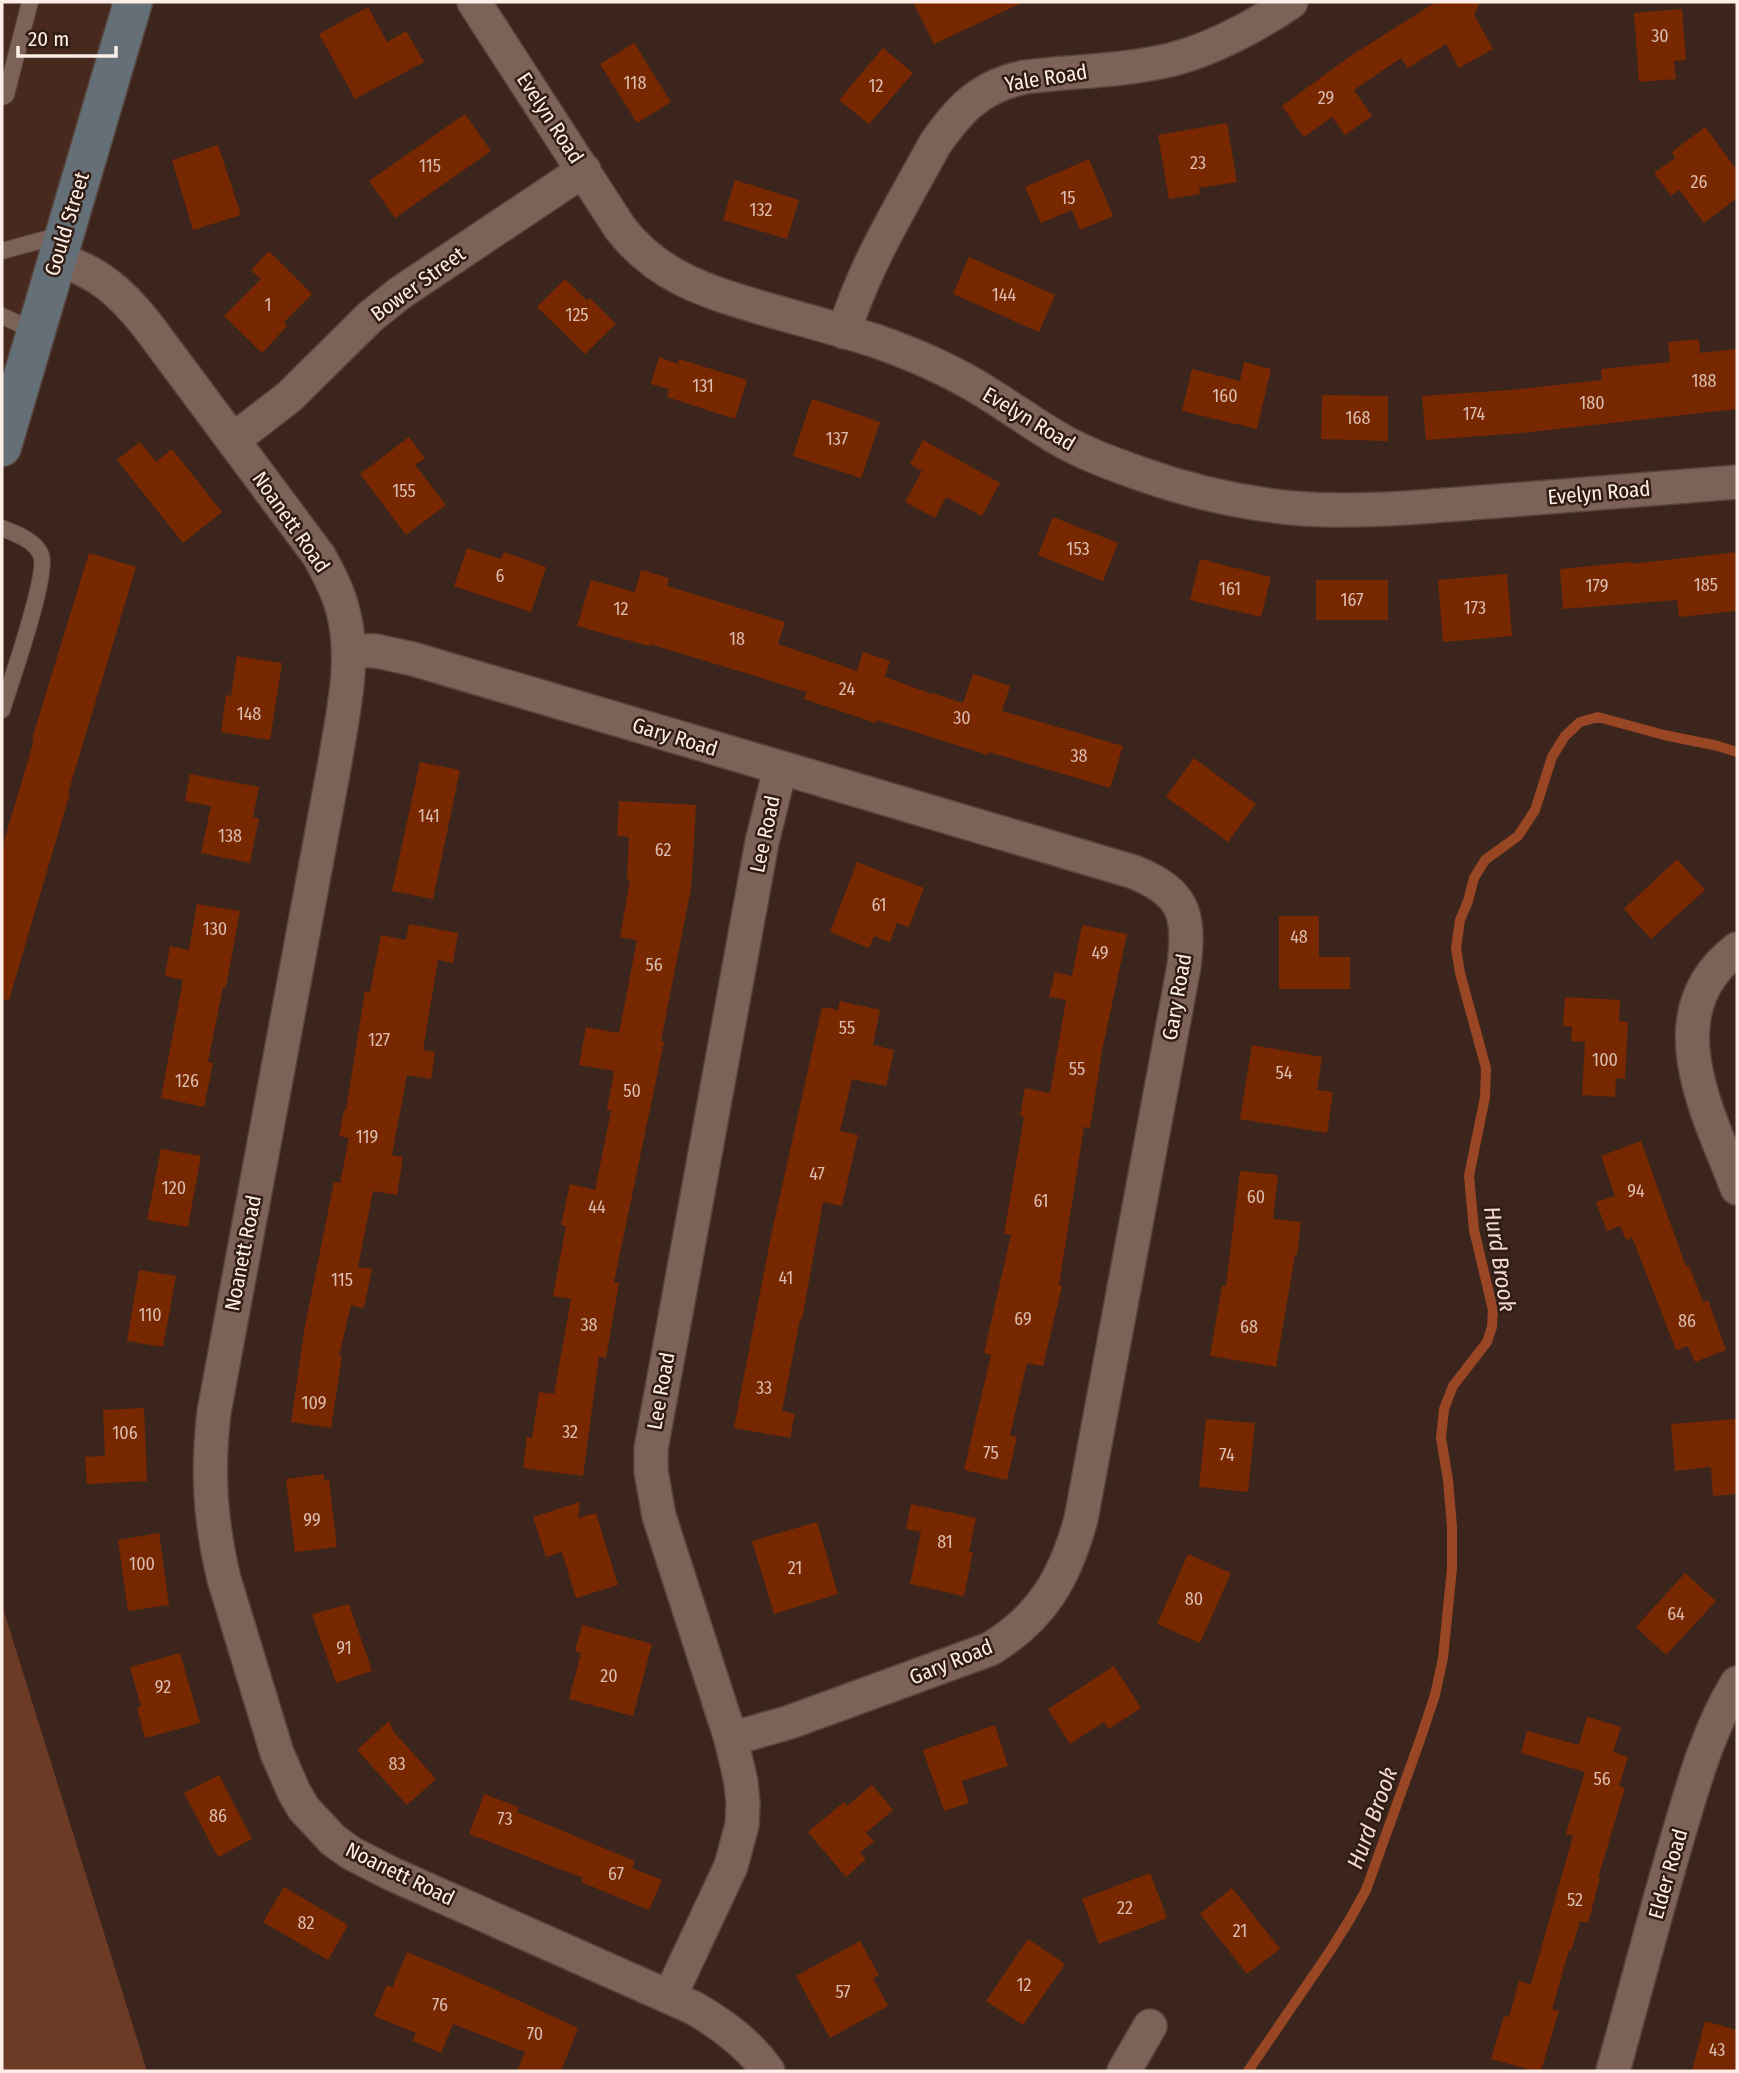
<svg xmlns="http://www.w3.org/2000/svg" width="1739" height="2073" font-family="'Fira Sans Condensed',sans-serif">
<rect width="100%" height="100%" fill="#3c251d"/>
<path fill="#47291e" d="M2,2H116L2,388Z"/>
<path fill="#6d3a25" d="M2,1605L147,2071H2Z"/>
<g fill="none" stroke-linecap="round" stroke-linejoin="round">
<path stroke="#984624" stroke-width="10" d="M1248,2071L1330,1951L1350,1919L1366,1890L1420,1740L1435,1695L1443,1658L1452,1568V1527L1448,1480L1441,1438L1444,1409L1453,1386L1487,1342L1492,1327L1493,1310L1474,1230L1469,1176L1485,1097L1486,1068L1460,973L1456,948L1460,920L1468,901L1474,878L1485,860L1518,836L1535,810L1552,757L1565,736L1580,722L1598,717L1664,735L1718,746L1737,752"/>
</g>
<path fill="#782800" d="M913,2H1024L934,44Z
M1436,2H1480L1474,15L1493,49L1459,68L1446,44L1408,68L1401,58L1354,90L1372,116L1345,135L1332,117L1304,137L1282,106L1349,57Z
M368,7L387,42L406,31L424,62L355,99L319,34Z
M1682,9L1686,60L1674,61L1676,79L1639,82L1634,13Z
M634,43L671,102L637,123L600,64Z
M883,48L913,73L869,124L839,100Z
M465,114L491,151L395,218L369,181Z
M1227,123L1237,182L1199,188L1200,194L1169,199L1158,135Z
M1705,127L1737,170V198L1704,223L1679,190L1671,196L1654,173L1675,158L1672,152Z
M218,145L241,215L193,230L172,160Z
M1089,159L1113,216L1080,230L1072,210L1041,223L1025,187Z
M735,180L799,200L787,239L723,220Z
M269,251L312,294L284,322L287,326L262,353L224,316L261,279L251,270Z
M969,257L1055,295L1039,332L953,294Z
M565,279L587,301L590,298L616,324L585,354L537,307Z
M1699,339L1700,353L1737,349V409L1522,433L1426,440L1422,396L1510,390L1602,380L1601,369L1670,362L1668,342Z
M659,357L678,364L679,359L747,380L735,419L667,397L669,389L651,384Z
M1244,362L1271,369L1257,429L1182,411L1192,369L1240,381Z
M1322,395L1388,396V441L1321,439Z
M812,399L880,422L861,478L793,456Z
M409,437L425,458L415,465L446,505L406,535L360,474Z
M923,440L1000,483L982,516L946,497L935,518L905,502L922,471L910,464Z
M140,442L156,462L172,449L222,512L183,543L117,460Z
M1053,517L1118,543L1103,581L1038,555Z
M467,548L501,559L504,552L546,567L531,612L454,586Z
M1737,552V611L1679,617L1677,600L1563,609L1560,569L1631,562V564Z
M89,553L136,567L68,793H70L9,1000L2,999V848L34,740L32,739Z
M1200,559L1271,577L1261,617L1190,600Z
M641,570L669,578L667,586L785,622L778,644L857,671L863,652L890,661L885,677L932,694V693L963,703L973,674L1010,686L1002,711L1123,746L1110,788L989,752L988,755L877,720L876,723L804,699L807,692L650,644L649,646L577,626L591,580L635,592Z
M1507,574L1512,636L1443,642L1438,580Z
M1316,580H1388V620H1316Z
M237,656L282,663L270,740L221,732L226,695L231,696Z
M1194,758L1256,804L1228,842L1166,797Z
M420,762L460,770L433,899L392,891Z
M190,774L259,787L253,817L259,818L250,863L201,853L211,806L185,801Z
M619,801L696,805L693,859L691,888L661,1041L664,1042L614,1282L619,1283L606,1358L599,1357L583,1476L523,1468L527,1437L532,1438L539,1392L554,1394L571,1299L553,1296L566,1226L561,1225L570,1184L595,1190L611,1111L607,1110L614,1071L579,1065L586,1027L619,1033L637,940L620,937L630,880L627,879L629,837L617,836Z
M1677,859L1705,890L1651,939L1624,909Z
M857,862L924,888L909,927L897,923L890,942L874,936L869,948L830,932Z
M197,904L240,911L226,987H223L208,1062L213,1063L204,1107L161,1098L183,980L165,976L170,946L189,950Z
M1279,916H1319V957H1350V989H1279Z
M409,924L458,933L453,963L438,960L423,1050L435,1052L431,1079L407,1075L392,1155L403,1157L397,1195L373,1191L358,1267L372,1269L364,1308L351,1305L339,1356H342L331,1428L291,1422L305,1326L334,1182L340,1183L349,1138L339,1136L344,1110H346L365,991L370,992L381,935L406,940Z
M1082,925L1127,934L1102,1051L1090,1128L1084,1127L1059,1285L1062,1286L1043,1366L1027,1363L1010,1435L1017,1437L1007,1480L964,1470L991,1355L984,1353L1011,1235L1004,1234L1024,1117L1020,1116L1025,1088L1050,1093L1066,1000L1049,997L1055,972L1072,976Z
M1565,997L1620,1000L1619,1021L1628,1022L1625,1079L1616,1078L1615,1097L1582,1095L1585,1042L1571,1041L1572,1027L1563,1026Z
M840,1001L880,1010L873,1045L894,1050L886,1086L852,1079L840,1131L858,1135L842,1206L823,1202L802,1320L800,1319L782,1411L795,1414L790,1438L734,1428L771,1236L822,1007L838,1010Z
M1252,1045L1322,1057L1317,1090L1333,1092L1327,1133L1240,1119Z
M1641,1141L1686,1267L1689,1266L1703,1302L1708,1300L1726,1350L1695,1362L1688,1346L1676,1350L1632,1237L1626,1240L1620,1226L1607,1231L1596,1202L1615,1196L1601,1156Z
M161,1149L201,1156L188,1227L147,1220Z
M1240,1171L1278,1175L1273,1219L1301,1222L1297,1255H1295L1276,1367L1210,1356L1222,1286H1226Z
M139,1270L176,1276L163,1347L127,1341Z
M144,1408L147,1481L87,1484L85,1457L105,1456L103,1410Z
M1206,1419L1255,1423L1248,1492L1199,1487Z
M1737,1419V1494L1713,1496L1711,1467L1675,1471L1671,1424Z
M324,1474V1481L329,1480L337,1547L295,1552L286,1479Z
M580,1502L578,1518L596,1513L618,1585L576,1598L562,1552L546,1557L533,1517Z
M911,1504L976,1518L969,1552H973L964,1596L910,1584L921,1532L906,1529Z
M817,1522L838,1594L774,1614L752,1541Z
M159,1533L169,1605L128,1611L118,1540Z
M1188,1554L1231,1573L1200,1643L1157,1624Z
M1685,1573L1716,1601L1666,1655L1636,1627Z
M349,1604L372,1671L336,1683L312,1614Z
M582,1625L652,1644L633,1716L569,1699L581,1653L575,1651Z
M180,1653L200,1723L145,1738L137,1708L141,1706L130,1667Z
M1114,1666L1141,1708L1109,1729L1104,1722L1070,1744L1048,1709Z
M1587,1717L1621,1727L1613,1752L1628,1757L1619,1786L1625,1788L1598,1878H1600L1588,1923L1580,1921L1571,1951L1569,1950L1552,2009L1559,2011L1541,2071H1535L1491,2059L1504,2016L1509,2017L1519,1981L1531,1984L1573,1836L1566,1834L1585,1772L1521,1753L1527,1731L1579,1745Z
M389,1721L393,1731L436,1779L407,1805L357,1750Z
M995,1725L1008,1766L962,1781L969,1803L944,1811L923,1750Z
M219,1775L252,1839L218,1857L184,1793Z
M872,1785L893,1810L866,1833L874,1841L860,1853L866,1859L846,1877L808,1832L844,1802L847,1806Z
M484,1794L519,1807L517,1812L635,1861L632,1868L662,1880L649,1910L581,1882L583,1878L469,1834Z
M1150,1873L1167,1918L1099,1944L1082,1899Z
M284,1887L348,1925L328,1960L263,1922Z
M1232,1888L1280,1949L1247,1974L1200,1914Z
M1028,1939L1065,1964L1023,2025L986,2001Z
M860,1941L879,1975L873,1978L888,2006L830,2038L796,1976Z
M407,1952L472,1979L578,2028L561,2071H517L525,2052L453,2024L441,2053L413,2041L416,2033L374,2016L387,1985L392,1988Z
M1705,2021L1737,2030V2071H1692Z"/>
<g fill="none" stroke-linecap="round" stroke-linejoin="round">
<g stroke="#57443c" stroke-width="18">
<path id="service" d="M2,97L6,95L30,2
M2,251L61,235
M2,316L35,331
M2,528C16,534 35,540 41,555C49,574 10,684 2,710"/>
</g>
<g stroke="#57443c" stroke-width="36">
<path id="minor" d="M474,2L620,228C658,277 705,291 762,308C800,319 839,329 876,341C910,353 943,367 974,385C1003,402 1030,422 1059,439C1085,454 1113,464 1141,474C1189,491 1241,503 1292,508C1365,514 1439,505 1512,500C1587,494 1662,488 1737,482
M57,259C98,272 120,291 147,325L319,556C329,574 338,591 343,611C356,660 343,712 335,762L214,1412C207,1471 210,1521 224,1579L277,1753L294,1792L304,1809L333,1840L351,1853L392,1874L694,2008C723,2025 749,2044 768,2071
M844,332C865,264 902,205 935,144C960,108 981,86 1025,77C1073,71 1122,71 1170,60C1213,49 1254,27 1291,2
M233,440L289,397L370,317L400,293L584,170
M349,650L376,651L413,659L1134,872C1185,893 1190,914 1184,966L1081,1519C1065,1577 1043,1617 990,1649L790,1722L731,1739
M1737,949C1653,1013 1708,1111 1737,1188
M670,1996L731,1866L742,1825L743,1804L741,1782L731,1739L659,1516L651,1471V1449L762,842L780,769
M1124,2071L1150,2026
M1613,2071C1634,1995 1654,1919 1676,1843C1692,1789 1707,1732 1737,1683"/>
</g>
<g stroke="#57443c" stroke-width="41">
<path id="secondary" d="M2,447L133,2"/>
</g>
<use href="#service" stroke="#7d6258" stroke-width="16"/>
<use href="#minor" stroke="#7d6258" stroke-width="33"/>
<use href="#secondary" stroke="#646f77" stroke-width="38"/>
</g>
<g text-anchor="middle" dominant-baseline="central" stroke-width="5" stroke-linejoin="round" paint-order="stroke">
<g font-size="18" fill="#dcbcae">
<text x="1660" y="36">30</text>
<text x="635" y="83">118</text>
<text x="876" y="86">12</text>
<text x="1326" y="98">29</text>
<text x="1198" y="163">23</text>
<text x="430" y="166">115</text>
<text x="1699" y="182">26</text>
<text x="1068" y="198">15</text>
<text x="761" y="210">132</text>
<text x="1004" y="295">144</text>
<text x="268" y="305">1</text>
<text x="577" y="315">125</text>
<text x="1704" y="381">188</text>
<text x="703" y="386">131</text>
<text x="1225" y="396">160</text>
<text x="1592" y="403">180</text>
<text x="1474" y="414">174</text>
<text x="1358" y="418">168</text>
<text x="837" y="439">137</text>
<text x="404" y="491">155</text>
<text x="1078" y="549">153</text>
<text x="500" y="576">6</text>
<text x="1706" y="585">185</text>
<text x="1597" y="586">179</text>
<text x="1230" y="589">161</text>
<text x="1352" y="600">167</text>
<text x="1475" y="608">173</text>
<text x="621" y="609">12</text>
<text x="737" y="639">18</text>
<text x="847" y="689">24</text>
<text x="249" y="714">148</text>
<text x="962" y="718">30</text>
<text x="1079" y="756">38</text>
<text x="429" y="816">141</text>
<text x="230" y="836">138</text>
<text x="663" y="850">62</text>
<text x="879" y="905">61</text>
<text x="215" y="929">130</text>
<text x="1299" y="937">48</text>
<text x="1100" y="953">49</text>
<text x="654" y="965">56</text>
<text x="847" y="1028">55</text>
<text x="379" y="1040">127</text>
<text x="1605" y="1060">100</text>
<text x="1077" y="1069">55</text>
<text x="1284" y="1073">54</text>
<text x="187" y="1081">126</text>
<text x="632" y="1091">50</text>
<text x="367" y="1137">119</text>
<text x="817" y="1174">47</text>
<text x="174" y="1188">120</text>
<text x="1636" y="1191">94</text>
<text x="1256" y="1197">60</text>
<text x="1041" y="1201">61</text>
<text x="597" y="1207">44</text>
<text x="786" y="1278">41</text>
<text x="342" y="1280">115</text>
<text x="150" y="1315">110</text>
<text x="1023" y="1319">69</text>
<text x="1687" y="1321">86</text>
<text x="589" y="1325">38</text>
<text x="1249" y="1327">68</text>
<text x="764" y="1388">33</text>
<text x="314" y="1403">109</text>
<text x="570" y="1432">32</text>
<text x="125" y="1433">106</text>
<text x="991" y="1453">75</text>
<text x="1227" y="1455">74</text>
<text x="312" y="1520">99</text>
<text x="945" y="1542">81</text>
<text x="142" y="1564">100</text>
<text x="795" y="1568">21</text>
<text x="1194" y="1599">80</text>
<text x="1676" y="1614">64</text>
<text x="344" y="1648">91</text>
<text x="609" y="1676">20</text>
<text x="163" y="1687">92</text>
<text x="397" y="1764">83</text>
<text x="1602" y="1779">56</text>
<text x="218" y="1816">86</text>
<text x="505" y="1819">73</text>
<text x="616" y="1874">67</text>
<text x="1575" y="1900">52</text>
<text x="1125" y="1908">22</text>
<text x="306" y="1923">82</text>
<text x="1240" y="1931">21</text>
<text x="1024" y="1985">12</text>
<text x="843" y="1992">57</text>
<text x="440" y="2005">76</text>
<text x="535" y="2034">70</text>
<text x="1717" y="2050">43</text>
</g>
<g font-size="21" fill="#feeee8" stroke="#311c13">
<text transform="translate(1046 78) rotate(-9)">Yale Road</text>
<text transform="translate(550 118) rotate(57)">Evelyn Road</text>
<text transform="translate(67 224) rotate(-73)">Gould Street</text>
<text transform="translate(418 284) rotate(-36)">Bower Street</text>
<text transform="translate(1029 419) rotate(31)">Evelyn Road</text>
<text transform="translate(1599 493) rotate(-5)">Evelyn Road</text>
<text transform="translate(291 522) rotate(55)">Noanett Road</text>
<text transform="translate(675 737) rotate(17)">Gary Road</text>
<text transform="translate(765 834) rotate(-78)">Lee Road</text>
<text transform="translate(1177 997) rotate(-80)">Gary Road</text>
<text transform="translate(243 1253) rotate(-79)">Noanett Road</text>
<text transform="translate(661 1391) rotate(-80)">Lee Road</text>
<text transform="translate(951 1662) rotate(-22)">Gary Road</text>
<text transform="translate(400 1874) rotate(26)">Noanett Road</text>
<text transform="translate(1668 1874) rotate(-74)">Elder Road</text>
</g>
<g font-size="23" font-style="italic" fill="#f2dad1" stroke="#311c13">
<text transform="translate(1500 1259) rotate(81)">Hurd Brook</text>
<text transform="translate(1372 1818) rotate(-70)">Hurd Brook</text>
</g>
</g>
<rect width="1739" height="2073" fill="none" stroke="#feeee8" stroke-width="7"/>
<path d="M18 46v10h98v-10" fill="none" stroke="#feeee8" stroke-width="3.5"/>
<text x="28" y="46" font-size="21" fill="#feeee8" stroke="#311c13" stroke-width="5" paint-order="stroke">20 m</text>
</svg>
